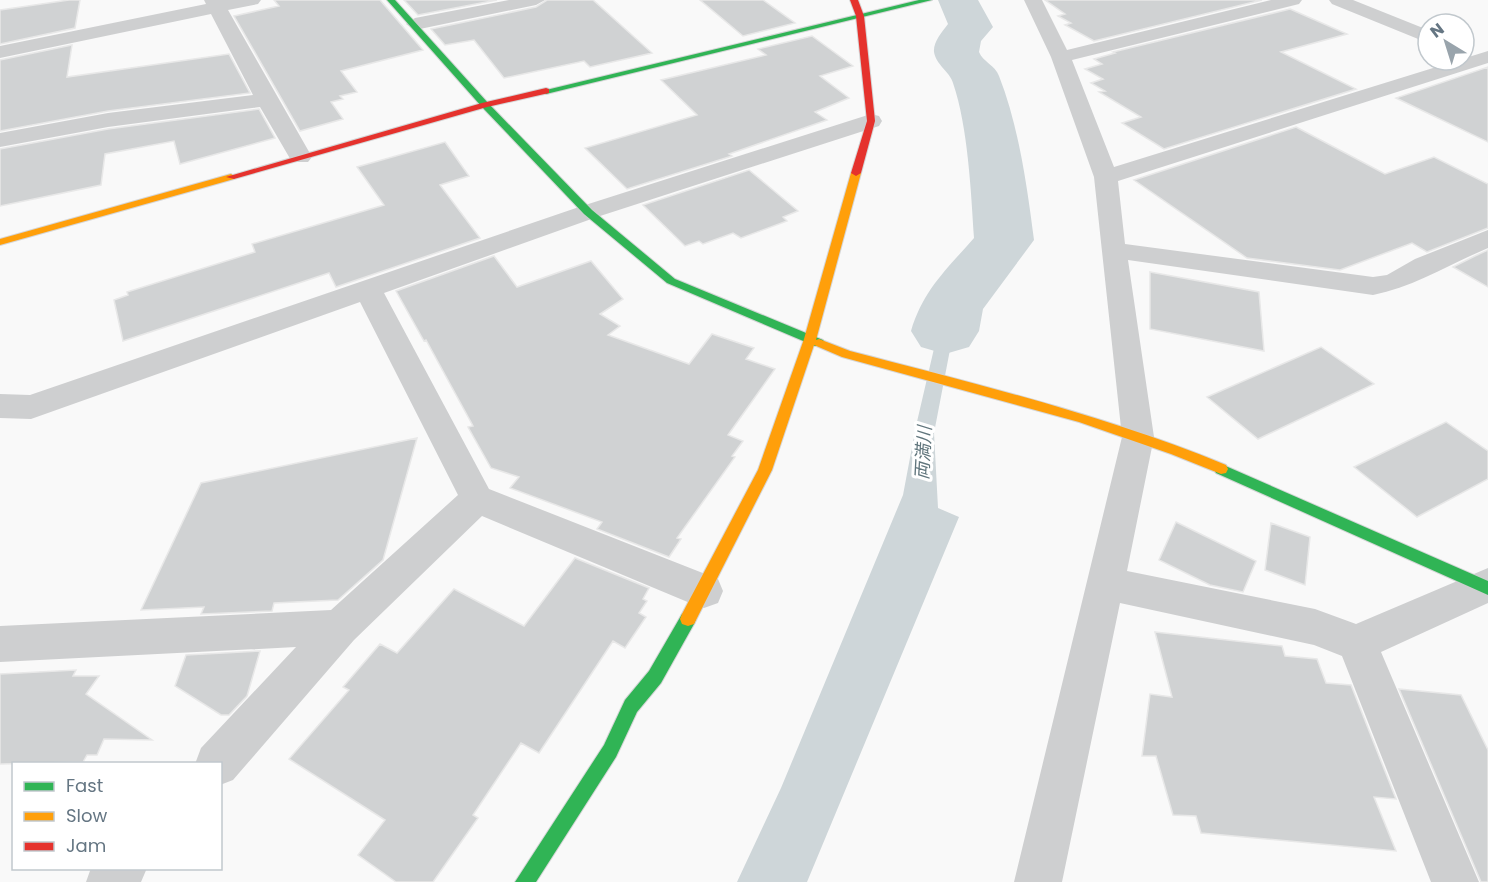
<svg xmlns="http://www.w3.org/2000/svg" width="1488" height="882" font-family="Poppins,'Noto Sans JP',sans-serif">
<rect width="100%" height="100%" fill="#f9f9f9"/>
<path fill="#ced6d9" d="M951,0H966L968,3L973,28L963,37L962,48L966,65L977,70L993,113L1000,152L991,190L1003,250L958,308L934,433L938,508L959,517L807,882H737L781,788L903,495L916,426L946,297L980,250L977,186L984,149L971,76L957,68L951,45L964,24Z"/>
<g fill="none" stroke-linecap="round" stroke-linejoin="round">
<path fill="#ced6d9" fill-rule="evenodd" d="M938,0H978L993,27L981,41L979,52C983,62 995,65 999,76C1019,127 1027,186 1034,240L983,309L979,331L969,347L945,354L921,347L911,331C923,290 947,269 974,238C971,191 968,127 953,83C950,72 936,65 934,52C933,42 942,32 948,24Z"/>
</g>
<path fill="#d0d2d3" stroke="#e8e8e8" stroke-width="1.5" d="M69,0H80L75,28L0,44V10Z
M274,0H380L423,50L341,71L357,92L340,96L343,99L331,102L343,119L300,131L234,16L279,6Z
M404,0H497L418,15Z
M547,0H593L652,53L590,67L584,61L504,78L474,40L445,45L431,29L536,7Z
M700,0H763L795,23L743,36Z
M1045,0H1262L1094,41L1065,25L1071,23L1058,16L1065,14Z
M1290,9L1347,34L1281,52L1356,89L1164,149L1122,123L1141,117L1099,92L1105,91L1091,83L1103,79L1085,69L1102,64L1094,59L1115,53L1113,52Z
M812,36L853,66L820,76L849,98L815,112L827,120L729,154L732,156L627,189L585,148L697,115L661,80L766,55L758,49Z
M72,45L67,77L229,54L250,93L108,111L0,131V60Z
M1488,67V142L1396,98Z
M259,109L275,138L180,164L174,141L105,154L101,185L0,206V149L108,129Z
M1296,127L1385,174L1434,157L1488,184V228L1427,252L1412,243L1340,270L1247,258L1134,180Z
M445,142L469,176L440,185L480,238L336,287L329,273L123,341L114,300L128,295L127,292L255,252L252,244L384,205L357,167Z
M749,170L798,211L783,217L787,221L741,238L733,233L703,244L699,241L685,246L643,205Z
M1488,250V287L1453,267L1475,256Z
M494,256L517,287L591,261L623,299L600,314L620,326L608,335L689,364L712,334L754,348L746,359L775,369L728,435L743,441L732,456L735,457L677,538L681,539L669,557L597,529L602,522L510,488L519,477L491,468L468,427L473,426L426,340L424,341L396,291Z
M1150,272L1259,292L1264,351L1150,329Z
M1321,347L1374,384L1258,439L1207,397Z
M1446,422L1488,451V479L1417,517L1354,467Z
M417,438L383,560L338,600L274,603L272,611L201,614L204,607L141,610L201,483Z
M1176,522L1256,561L1243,592L1210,585L1159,560Z
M1271,523L1310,537L1305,585L1265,570Z
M575,558L649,588L643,599L647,601L639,613L646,617L625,648L613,641L539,753L521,743L473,815L478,818L433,882H396L358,855L385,820L289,759L349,690L343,687L380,644L397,653L454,589L524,626Z
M1155,632L1282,646L1285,656L1317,659L1326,683L1351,685L1396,799L1374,797L1396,851L1201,833L1196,816L1173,815L1156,756H1142L1150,694L1172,697Z
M260,651L247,696L229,715H221L175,686L186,655Z
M76,670L73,676H99L86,694L152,740L104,739L97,755H87L83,762L0,764V674Z
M1399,689L1461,695L1488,750V882H1481Z"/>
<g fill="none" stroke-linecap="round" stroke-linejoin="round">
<g stroke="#d5d6d7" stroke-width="2">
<path id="fast" d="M387,0H395L488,103L592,210L675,279L823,340L825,343L823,346H815L667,283L584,214L482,107Z
M919,0H932L546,94L542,91Z
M1221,464L1488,581V595L1216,473L1214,469L1216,465Z
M688,612L694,614L696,619L694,624L661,683L637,712L616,757L536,882H515L604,745L625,700L649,671L682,614Z"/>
</g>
<g stroke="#d5d6d7" stroke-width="2">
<path id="slow" d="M856,170L861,173L816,340L819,339L850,351C977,384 1104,415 1226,465L1228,469L1226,473L1221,474L1171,454L1079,422L842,357L814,345L772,470L694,624L688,626L682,624L680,619L682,614L758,470L804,339L851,173Z
M231,174L236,177L234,179L0,245V239Z"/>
</g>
<g stroke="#d5d6d7" stroke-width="2">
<path id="jam" d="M850,0H858L864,16L875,121L861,173L856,176L851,173L867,121L856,16Z
M546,88L549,89V93L487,107L234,179L226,177L482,103Z"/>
</g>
<path fill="#cecfd0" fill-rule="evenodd" d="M204,0H261L258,4L228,10L312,157L308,162H292L260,107L108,127L0,147V133L108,113L253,95L211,14L0,58V46L206,4Z
M509,0H545L536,5L415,30L406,24L415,18Z
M1024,0H1042L1067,50L1271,0H1302L1299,4L1072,60L1114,167L1488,51V63L1118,181L1125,244L1373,277L1387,275L1415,259L1488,230V248C1450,264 1414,287 1373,295L1128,260L1154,437L1127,571L1315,609L1356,624L1488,568V603L1381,652L1479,882H1431L1342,656L1314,645L1120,603L1062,882H1014L1122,437L1094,177L1051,57Z
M1329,0H1353L1428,30V43L1332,4Z
M871,114L879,116L882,121L879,126L597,217L384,293L489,489L718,579L723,591L718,603L704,608L690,603L482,516L354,640L233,780L220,785V764H195L201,748L296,647L0,662V626L331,610L458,495L360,302L31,419L0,418V394L30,395L579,207Z
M91,868H147L141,882H86Z"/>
<use href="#fast" fill="#30b455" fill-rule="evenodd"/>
<use href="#slow" fill="#ff9f0a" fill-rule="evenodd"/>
<use href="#jam" fill="#e5322d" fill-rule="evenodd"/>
</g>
<g text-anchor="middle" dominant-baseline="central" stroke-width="6" stroke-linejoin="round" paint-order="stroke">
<g font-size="18" font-style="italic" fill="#60757c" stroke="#fff">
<text transform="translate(923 453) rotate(-87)">両満川</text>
</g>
</g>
<rect x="12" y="762" width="210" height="108" fill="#ffffff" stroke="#c1c8cd" stroke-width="1.5"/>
<rect x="24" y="782" width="30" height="9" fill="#30b455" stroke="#c1c8cd" stroke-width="1.5"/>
<text x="66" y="792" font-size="18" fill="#657683">Fast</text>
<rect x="24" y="812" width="30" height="9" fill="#ff9f0a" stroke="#c1c8cd" stroke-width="1.5"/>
<text x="66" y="822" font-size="18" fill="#657683">Slow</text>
<rect x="24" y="842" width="30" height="9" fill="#e5322d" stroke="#c1c8cd" stroke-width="1.5"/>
<text x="66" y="852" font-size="18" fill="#657683">Jam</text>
<g transform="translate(1446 42) rotate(322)"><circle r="28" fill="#ffffff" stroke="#c1c8cd" stroke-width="1.5"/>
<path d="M0-4.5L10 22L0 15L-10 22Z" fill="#99a4ac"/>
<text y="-9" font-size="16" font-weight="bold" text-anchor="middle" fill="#657683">N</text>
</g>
</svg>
